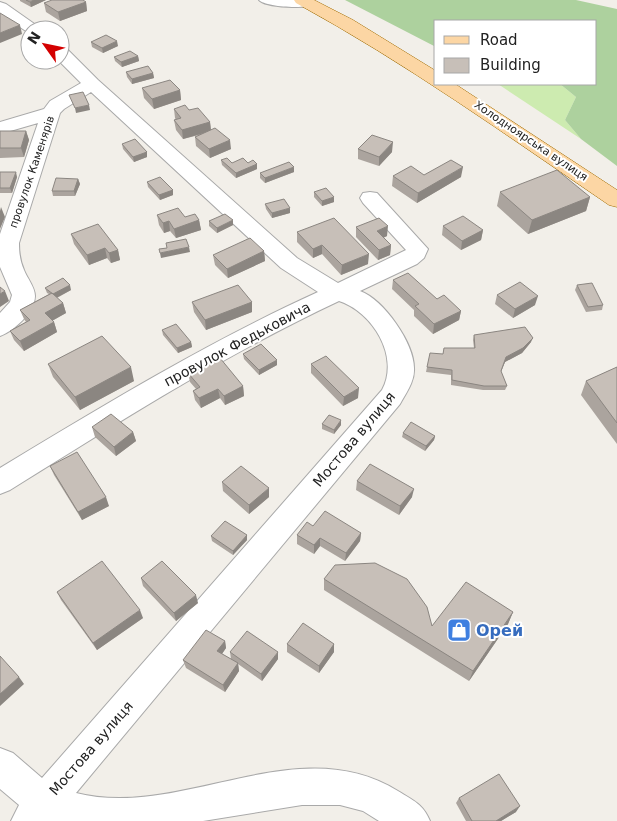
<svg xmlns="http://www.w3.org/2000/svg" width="617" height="821" font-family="'DejaVu Sans',sans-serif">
<rect width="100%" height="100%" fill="#f2efe9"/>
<path fill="#cdebb0" d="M498,84H560L576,97L565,120L581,139Z"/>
<path fill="#add19e" d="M345,0H576L617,9V166L581,139L565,120L576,97L560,84H596V21H436V47Z"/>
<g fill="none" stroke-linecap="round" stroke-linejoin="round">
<g stroke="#a9a9a9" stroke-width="2">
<path id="minor" d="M259,0H313L315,3C309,10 265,7 259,0Z
M0,2L6,4L43,30H30L29,33L0,14Z
M60,47L66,48L98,80L297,258L338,283L406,250L363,203L360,198L363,193L370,192L377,193L428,249L424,258L417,264L360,291C384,300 414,343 414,368C415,381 406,393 400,404L76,793C181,820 297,728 398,791C414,801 423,804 430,821H379L363,811L340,805H302L203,821H11L19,805L0,789V748L13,753L42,778L382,390C400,357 373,312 339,301C224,355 117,423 10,490L0,494V468C104,405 208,342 318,292L281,268L91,92L64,109L60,113L19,243C19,253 20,261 24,270C27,278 35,287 35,296C35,312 14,331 0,336V313L10,302L12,295L0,267V234L38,123L0,134V122L44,109L50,101L81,83L58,60Z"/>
</g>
<g stroke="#a06b00" stroke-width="1">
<path id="major" d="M294,0H314L353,20L436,71V84H455L617,190V207L609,205C506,135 406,63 296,3Z"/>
</g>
<use href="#minor" fill="#fff" fill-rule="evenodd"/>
<use href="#major" fill="#fcd6a4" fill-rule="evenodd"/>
</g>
<path fill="#aba49e" d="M20,0H46L31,7L20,1Z
M86,2L87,11L60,21L46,12L44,3Z
M91,42L118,46L103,53L92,47Z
M138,56L139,61L122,67L115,61L114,57Z
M126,72L153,73L154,78L132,84L127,77Z
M142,88L180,90L181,100L154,109L144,98Z
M174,109L189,110L210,122L211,130L231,149L210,158L196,146L195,137L199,135L183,139L176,130L174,120H176L175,118Z
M0,131H26L29,140L24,157L0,158Z
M122,144L147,152V157L134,162L123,149Z
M358,149L392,152L379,166L358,159Z
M221,160L232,163L257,164V169L236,178L222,165Z
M0,172L17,177L12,193H0Z
M294,172L265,183L260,178V173Z
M424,175L461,177L417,203L392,186L393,176Z
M78,179L80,184L75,196H53L52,191Z
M147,182L173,190V195L160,200L148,187Z
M314,192L334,202L322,206L314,197Z
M500,192L590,197L586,211L528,234L497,206Z
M265,204L290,213L272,218L266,209Z
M157,215L185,217L199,220L201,230L176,238L170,231L164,233L159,225Z
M209,221L233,225L217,233L209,226Z
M443,226L483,230L481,240L461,250L442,235Z
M356,227L387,236L383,238L391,245L390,255L378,260L356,237Z
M297,232L368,264L341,275L322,254L313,258L297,242Z
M71,234L118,250L120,260L111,263L107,258L89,265L74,244Z
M264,251L265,261L228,278L215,265L213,255Z
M393,280L461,311L459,320L433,334L414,316V310L392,289Z
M577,285L603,305L602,310L586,312L575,290Z
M45,288L71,290L57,298L63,303L66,313L52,321L54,322L57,332L24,351L14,340L10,331L26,322L24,319L20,310L49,294L47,293Z
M497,295L535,305L513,318L495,304Z
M192,302H252V312L206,330L194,312Z
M162,330L191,342L192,347L178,353L163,335Z
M474,335L531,342L522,353L505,362L501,372L507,386L505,390H483L451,385V375L426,372L427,367L443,354L444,348H474L473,340Z
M243,354L277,365L259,375L244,359Z
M48,364L134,381L80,410L53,377Z
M311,364L358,398L343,406L311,373Z
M617,367V444L581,395L586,381Z
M188,373L243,386L244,396L225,405L220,398L201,408L195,400L193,391L196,389L190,382Z
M322,424L341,425L334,434L322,429Z
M92,427L133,432L136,441L116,456L95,437Z
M403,433L435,436L434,440L425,451L402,437Z
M50,466L109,506L82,520L54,475Z
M357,481L412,497L399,515L356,490Z
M222,482L269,497L249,514L223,491Z
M313,526L361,533L360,541L345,561L320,546L314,554L297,544V535Z
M247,535V540L233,555L212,541L211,536Z
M141,578L198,603L176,621L143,586Z
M324,579L432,626L513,612L508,624L469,681L324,590Z
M57,592L143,618L97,650L61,600Z
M225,641L226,648L222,654L231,659L230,652L278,659L262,681L238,664L239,671L225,692L186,668L183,660Z
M287,644H334V652L319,673L287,652Z
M459,798L516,812L501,821H466L456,803Z"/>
<path fill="#8b8681" d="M34,0H46L31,7L30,2Z
M86,2L87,11L60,21L58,12Z
M20,25L22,34L0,43V33Z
M117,41L118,46L103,53L102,48Z
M138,56L139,61L122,67L121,62Z
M153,73L154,78L132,84V79Z
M180,90L181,100L154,109L152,99Z
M89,105L90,110L76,113L75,108Z
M210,122L211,131L183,139L182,130Z
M26,131L29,140L24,157L21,148Z
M230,140L231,149L210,158L209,149Z
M393,142L392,152L379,166V157Z
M147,152V157L134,162L133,157Z
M257,164V169L236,178V173Z
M294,167V172L265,183V178Z
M463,167L461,177L417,203L418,193Z
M16,172L17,177L12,193L10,188Z
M78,179L80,184L75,196L74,191Z
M173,190V195L160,200L159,195Z
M334,197V202L322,206V201Z
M590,197L586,211L528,234L532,220Z
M1,207L5,217L0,229V211Z
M290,208V213L272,218V213Z
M199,220L201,230L176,238L174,229Z
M233,220V225L217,233V228Z
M169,221L170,231L164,233L163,223Z
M388,226L387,236L376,241L377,231Z
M483,230L481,240L461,250L462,241Z
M322,245V254L313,258V249Z
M391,245L390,255L378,260L379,250Z
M189,247L190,252L161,258L160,253Z
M105,248L107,258L89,265L87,255Z
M118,250L120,260L111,263L109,253Z
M264,251L265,261L228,278L227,269Z
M369,254L368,264L341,275L342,265Z
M70,285L71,290L54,299L52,294Z
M5,291L9,301L0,307V294Z
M538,296L535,305L513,318L515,309Z
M252,302V312L206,330L205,320Z
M63,303L66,313L48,323L45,313Z
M461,311L459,320L433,334L434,324Z
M54,322L57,332L24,351L20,341Z
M533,338L531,342L522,353L505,362L499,376L506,357Z
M191,342L192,347L178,353L177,348Z
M277,360V365L259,375V370Z
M131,367L134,381L80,410L75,397Z
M243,386L244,396L225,405L224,396Z
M359,388L358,398L343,406L344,397Z
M218,389L220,398L201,408L199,398Z
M341,420V425L334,434V430Z
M133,432L136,441L116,456L114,447Z
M435,436L434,440L425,451L426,446Z
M269,488V497L249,514V505Z
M414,489L412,497L399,515L400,506Z
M106,497L109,506L82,520L78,512Z
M361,533L360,541L345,561L346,553Z
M247,535V540L233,555V551Z
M320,538V546L314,554V545Z
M196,595L198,603L176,621L174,613Z
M140,610L143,618L97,650L93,643Z
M513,612L508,624L469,681L473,671Z
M225,641L226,648L219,658L217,651Z
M334,644V652L319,673V666Z
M278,652V659L262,681L261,674Z
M238,663L239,671L225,692L223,685Z
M19,677L24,684L0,706V694Z
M520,806L516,812L501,821H496Z"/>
<path fill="#c7bfb8" stroke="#8b8681" d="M26,0H34L30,2Z
M52,0H83L86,2L58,12L44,3Z
M0,13L20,25L0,33Z
M106,35L117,41L102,48L91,42Z
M130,51L138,56L121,62L114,57Z
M148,66L153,73L132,79L126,72Z
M170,80L180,90L152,99L142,88Z
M83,92L89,105L75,108L69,95Z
M185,105L189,110L198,108L210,122L182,130L174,120L181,118L174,109Z
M215,128L230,140L209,149L195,137Z
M0,131H26L21,148H0Z
M372,135L393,142L379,157L358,149Z
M135,139L147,152L133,157L122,144Z
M227,158L232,163L243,158L248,163L253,160L257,164L236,173L221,160Z
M451,160L463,167L418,193L393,176L411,166L424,175Z
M289,162L294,167L265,178L260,173Z
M557,170L590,197L532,220L500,192Z
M0,172H16L10,188H0Z
M160,177L173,190L159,195L147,182Z
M56,178L78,179L74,191H52Z
M326,188L334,197L322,201L314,192Z
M284,199L290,208L272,213L265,204Z
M178,208L185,217L195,214L199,220L174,229L169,221L163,223L157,215Z
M225,214L233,220L217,228L209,221Z
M463,216L483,230L462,241L443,226Z
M334,218L369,254L342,265L322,245L313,249L297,232Z
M379,218L388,226L377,231L391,245L379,250L356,227Z
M98,224L118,250L109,253L105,248L87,255L71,234Z
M250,238L264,251L227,269L213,255Z
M186,239L189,247L160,253L159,249L167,248L166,243Z
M408,273L437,299L444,295L461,311L434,324L415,306L419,304L393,280Z
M63,278L70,285L53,294L45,288Z
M520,282L538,296L515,309L497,295Z
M592,283L603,305L588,307L577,285Z
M238,285L252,302L205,320L192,302Z
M0,287L5,291L0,294Z
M52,293L63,303L45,313L54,322L20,341L10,331L30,320L20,310Z
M176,324L191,342L177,348L162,330Z
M525,327L533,338L523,348L506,357L501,371L507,386H484L452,380V370L427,367L430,353L443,354L444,348H475L474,335Z
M102,336L131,367L75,397L48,364Z
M261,344L277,360L259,370L243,354Z
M326,356L359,388L344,397L311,364Z
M220,358L243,386L224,396L218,389L199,398L193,391L200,387L188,373Z
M617,367V423L586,381Z
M111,414L133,432L114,447L92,427Z
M329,415L341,420L334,430L322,424Z
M411,422L435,436L426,446L403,433Z
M77,452L106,497L78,512L50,466Z
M370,464L414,489L400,506L357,481Z
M241,466L269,488L249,505L222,482Z
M325,511L361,533L346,553L320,538L314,545L297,535L307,522L313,526Z
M225,521L247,535L233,551L211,536Z
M102,561L140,610L93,643L57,592Z
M162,561L196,595L174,613L141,578Z
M375,563L407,579L427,607L432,626L466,582L513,612L473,671L324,579L335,565Z
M303,623L334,644L319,666L287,644Z
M206,630L225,641L217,651L238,663L223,685L183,660Z
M247,631L278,652L261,674L230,652Z
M0,656L19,677L0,694Z
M499,774L520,806L496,821H472L459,798Z"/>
<defs>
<g id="shop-square" transform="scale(1.25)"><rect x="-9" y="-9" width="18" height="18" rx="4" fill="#3f7fe0" stroke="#fff"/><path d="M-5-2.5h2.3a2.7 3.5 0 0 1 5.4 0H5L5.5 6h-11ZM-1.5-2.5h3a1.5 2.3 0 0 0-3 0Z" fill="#fff"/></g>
</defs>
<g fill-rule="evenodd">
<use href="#shop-square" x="459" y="630"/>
</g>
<g text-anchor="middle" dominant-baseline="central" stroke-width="4" stroke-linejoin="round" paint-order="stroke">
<g font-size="11" fill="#222" stroke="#fff">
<text transform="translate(531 141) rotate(34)">Холодноярська вулиця</text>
<text transform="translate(32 172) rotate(-71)">провулок Каменярів</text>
</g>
<g font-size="14" fill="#222" stroke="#fff">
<text transform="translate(237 344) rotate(-28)">провулок Федьковича</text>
<text transform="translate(354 439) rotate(-50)">Мостова вулиця</text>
<text transform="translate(91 748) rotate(-49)">Мостова вулиця</text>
</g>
<g font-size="16" font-weight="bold" fill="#366cbe" stroke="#fff" text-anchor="start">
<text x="476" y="630">Орей</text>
</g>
</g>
<rect x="434" y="20" width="162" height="65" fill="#ffffff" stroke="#a7a7a7"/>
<rect x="444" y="36" width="25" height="8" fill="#fcd6a4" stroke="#a7a7a7"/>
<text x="480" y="45" font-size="15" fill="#222222">Road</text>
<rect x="444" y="58" width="25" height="15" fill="#c7bfb8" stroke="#a7a7a7"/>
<text x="480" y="70" font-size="15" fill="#222222">Building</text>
<g transform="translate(45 45) rotate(303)"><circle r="24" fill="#ffffff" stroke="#a7a7a7"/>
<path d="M0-4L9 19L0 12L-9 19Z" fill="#d40000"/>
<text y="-8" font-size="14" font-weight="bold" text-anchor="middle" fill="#222222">N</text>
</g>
</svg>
